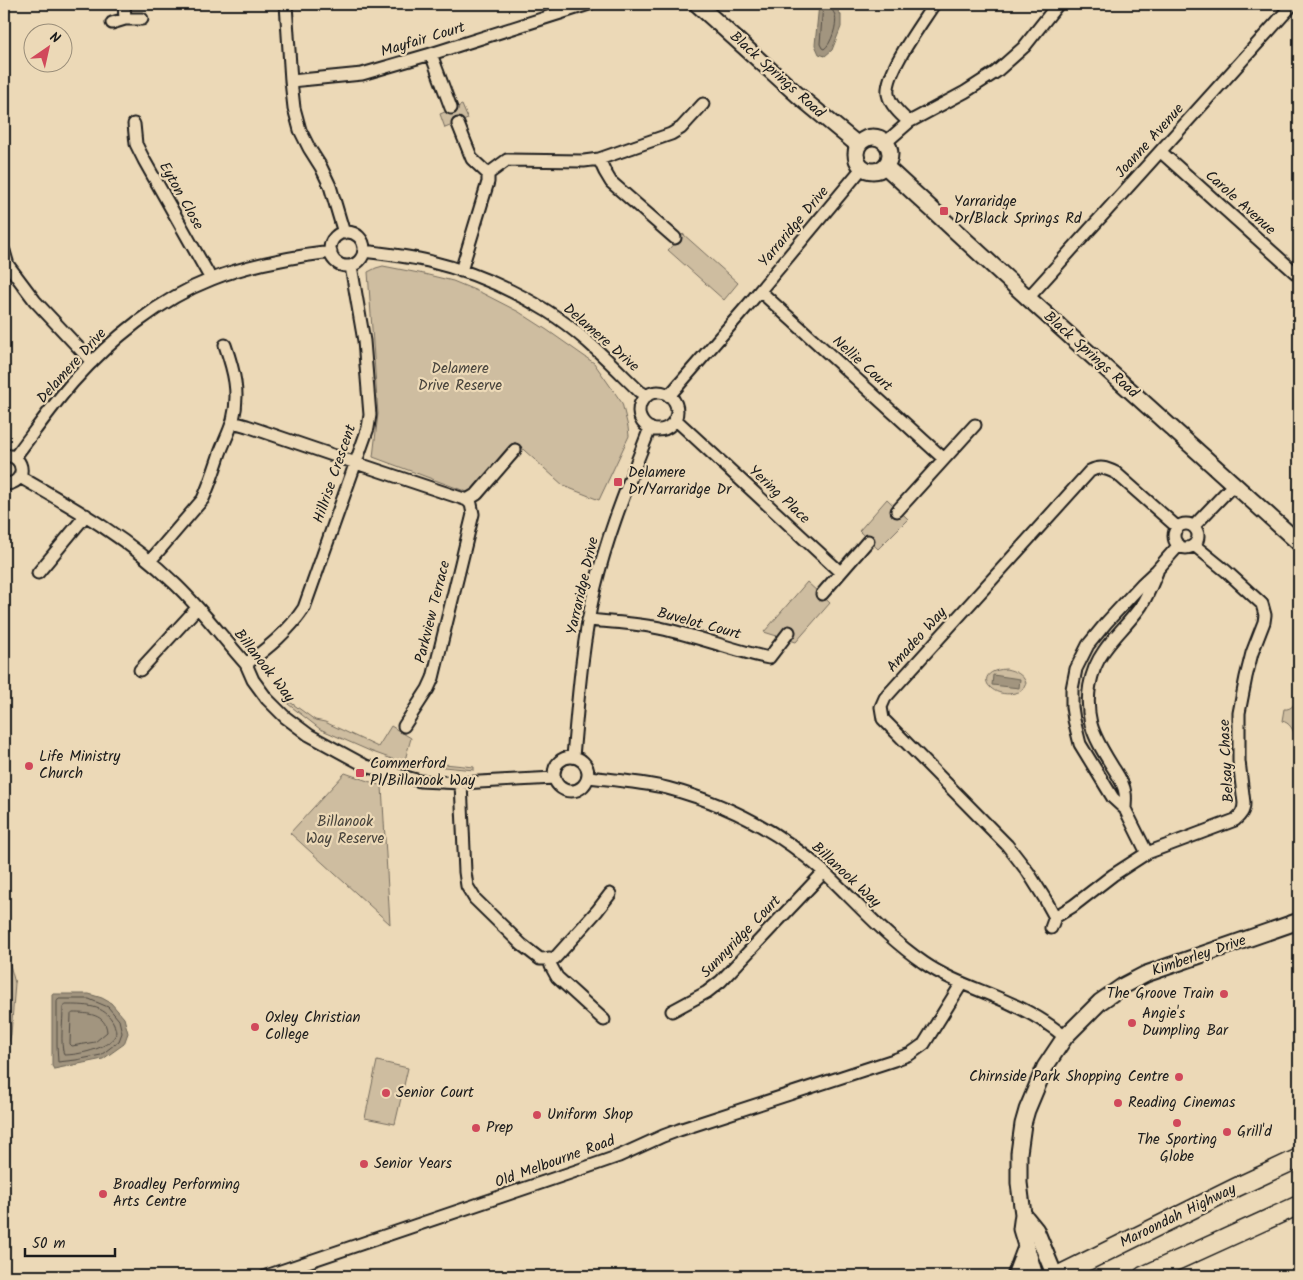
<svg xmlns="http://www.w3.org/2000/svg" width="1303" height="1280" font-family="Kalam,sans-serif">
<rect width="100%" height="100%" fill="#ecd9b7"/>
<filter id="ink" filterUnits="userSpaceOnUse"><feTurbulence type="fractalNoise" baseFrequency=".02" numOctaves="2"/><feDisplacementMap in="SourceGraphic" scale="10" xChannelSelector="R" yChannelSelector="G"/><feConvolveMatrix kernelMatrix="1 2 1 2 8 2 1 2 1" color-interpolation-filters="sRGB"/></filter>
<g filter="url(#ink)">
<path fill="#cebda0" stroke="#756c5e" d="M462,105L468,119L445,128L440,114Z
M683,234L738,283L724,300L668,250Z
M383,266L424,274L453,281L482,293L519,312L547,330L594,363L622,403L628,427L629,436L599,500L564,486L515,442L470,493L373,457L378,414L368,272L376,268Z
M887,499L908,519L878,549L859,531Z
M807,582L830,603L796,642L764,632Z
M1006,669C1015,671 1023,674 1026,683C1024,689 1021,692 1015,693C989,699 971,671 1006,669Z
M1299,696V788C1298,785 1295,781 1295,778C1294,773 1297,767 1297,762C1298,749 1297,724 1282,721L1284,709C1292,710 1295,703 1299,696Z
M290,702L315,720L325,722L378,747L391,726L411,738L405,760L474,767V770L403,763L370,751L320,729L288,704Z
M345,773L382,786L390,924L290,833Z
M4,951L10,965L15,983L11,1034L4,1061Z
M377,1061L408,1068L395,1124L365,1118Z"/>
<path fill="#a2957f" stroke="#6c6557" d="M819,4H833L841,15V27L832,50L825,56L819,54L815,45Z
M993,675L1020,679L1019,688L992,685Z
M52,994H89L102,998L111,1003L124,1018L128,1033L124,1044L103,1059L54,1069L52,1066Z"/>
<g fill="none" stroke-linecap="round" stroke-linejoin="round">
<path stroke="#524c44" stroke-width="1" d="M823,4L820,44L822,48L824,49C831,45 838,23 835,15C833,10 830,9 830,4
M59,999H89L108,1007L119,1020L122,1033L119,1041L101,1055L76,1060L58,1062L57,1045V1002Z
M66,1005C84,1005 105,1004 114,1024C115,1028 117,1033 115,1036C107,1049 78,1055 64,1055C60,1043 63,1022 63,1008Z
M73,1013C88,1013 106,1014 107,1032L95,1042L72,1046L70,1044L71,1015Z"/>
<g stroke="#1c1c1c" stroke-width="15">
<path id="minor" d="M124,4L125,19
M286,4L291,81L294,108L300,130L309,148L321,167L330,186L344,233
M112,23L125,19H142
M431,54L451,108
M291,81L362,74L431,54L589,4
M909,122C901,115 890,105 888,94C885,72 922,23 934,4
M134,124L136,144L144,160L211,279
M458,124L472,159L488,174
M885,143L909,122L965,92L996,72L1024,47L1058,4
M1161,152L1299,276
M599,159L605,172L611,182L675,238
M330 249a17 17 0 1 1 34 0a17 17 0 1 1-34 0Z
M4,251L8,265L35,301L92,362
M364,251C385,254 407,256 428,261C470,271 510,288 547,311C581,332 610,363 639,391L647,396
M461,271L488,182V174L507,160L584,161L599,159L671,134L681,128L703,104
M760,291L944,459
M1028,298L1293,4
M639 411a19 19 0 1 1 38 0a19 19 0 1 1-38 0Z
M669,396L748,305L863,167
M675,419L840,572
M233,422L247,426L356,463L467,500L471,504L473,514L433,678L428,689L404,726
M4,455C27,455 27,485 4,484
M15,457C34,432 52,406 73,382C110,340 160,299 212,279C250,264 291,257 331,252
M20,477C74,508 128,538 173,582C200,607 222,637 246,664L253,680L267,699L285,717L309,735L366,766L420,781L461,783L555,778
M467,500L477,494L515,450
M897,511L975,425
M1174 536a12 12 0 1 1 24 0a12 12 0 1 1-24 0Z
M1194,526L1234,484
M150,561L203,499C210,484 215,468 220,453C224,442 230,431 233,420C240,393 234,371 225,345
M38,573L86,515
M822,594L868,541
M588,620C610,622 632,623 654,627C693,634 730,650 769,658L789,632
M246,664C268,648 289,631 304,608L368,428L370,415L364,341L351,266
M140,670L197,608
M573,757C578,700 582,643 595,587C608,532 630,480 650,428
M554 774a17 17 0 1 1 34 0a17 17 0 1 1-34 0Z
M588,777C614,780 641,782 667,788C724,803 779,831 823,871C856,902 886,937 924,963C953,983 989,992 1020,1008C1036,1016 1051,1025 1065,1037
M461,783L465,872L467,886L475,899L522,945L540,959L555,958L597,911L610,894
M1125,809C1125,804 1126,798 1125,793C1124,783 1117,774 1112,766C1104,753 1095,739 1091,724C1085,699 1089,672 1104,651C1115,635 1130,622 1141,606C1148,595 1152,584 1157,572
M1147,853L1125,809L1113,798L1080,744L1074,720L1072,707V689L1076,669L1088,645L1106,623L1142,584L1157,570L1179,545
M1055,917L1045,899L1028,872L1007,845L883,719L881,707L885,698L1090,471C1100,466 1106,468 1116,473L1177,527
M1051,928L1055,917L1073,906L1113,875L1147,853L1235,820C1241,815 1244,811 1244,803L1239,761V713L1246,677L1252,653L1264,622L1265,615L1262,604L1226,571L1194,545
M549,958L551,966L557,977L604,1020
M672,1011L707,992L721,981L824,872
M266,1276L579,1170L619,1156L663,1136L679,1130L894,1060L910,1054L924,1044L962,983"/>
</g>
<g stroke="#1c1c1c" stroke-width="19">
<path id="secondary" d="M697,4L800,97L858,145
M856 154a17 17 0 1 1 34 0a17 17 0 1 1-34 0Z
M885,166L1028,298L1299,543
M1023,1214L1036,1230L1055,1276
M1015,1276L1026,1247
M1035,1276L1021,1229L1023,1214L1019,1183V1153L1023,1124L1027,1110L1045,1067L1065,1037L1100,1002L1123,986L1146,974L1299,921"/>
</g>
<g stroke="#1c1c1c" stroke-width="21">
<path id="trunk" d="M1057,1276L1237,1187L1299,1158
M1143,1276L1299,1205"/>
</g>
<use href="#minor" stroke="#ecd9b7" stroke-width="11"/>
<use href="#secondary" stroke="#ecd9b7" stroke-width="15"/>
<use href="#trunk" stroke="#ecd9b7" stroke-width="18"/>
</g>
</g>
<g fill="#d1495b" stroke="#ecd9b7" stroke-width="2">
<rect x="939" y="206" width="10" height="10" rx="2.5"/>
<rect x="613" y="477" width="10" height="10" rx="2.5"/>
<circle cx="29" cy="766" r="5"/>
<rect x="355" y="768" width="10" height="10" rx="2.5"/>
<circle cx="1224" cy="994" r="5"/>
<circle cx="1132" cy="1023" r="5"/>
<circle cx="255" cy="1027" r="5"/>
<circle cx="1179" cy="1077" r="5"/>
<circle cx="386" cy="1093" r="5"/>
<circle cx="1118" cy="1103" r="5"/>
<circle cx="537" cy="1115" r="5"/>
<circle cx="1177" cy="1123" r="5"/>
<circle cx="476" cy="1128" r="5"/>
<circle cx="1227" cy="1132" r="5"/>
<circle cx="364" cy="1164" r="5"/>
<circle cx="103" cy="1194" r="5"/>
</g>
<g text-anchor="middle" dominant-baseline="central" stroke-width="4.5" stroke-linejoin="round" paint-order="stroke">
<g font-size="15" fill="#1c1c1c" stroke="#ecd9b7">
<text transform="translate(423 40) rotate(-17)">Mayfair Court</text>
<text transform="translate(777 75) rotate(42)">Black Springs Road</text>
<text transform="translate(1150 141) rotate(-48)">Joanne Avenue</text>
<text transform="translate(181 196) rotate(61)">Eyton Close</text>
<text transform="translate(1240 203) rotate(42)">Carole Avenue</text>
<text transform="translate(794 227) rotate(-50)">Yarraridge Drive</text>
<text transform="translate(601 338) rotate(41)">Delamere Drive</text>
<text transform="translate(1091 355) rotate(42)">Black Springs Road</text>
<text transform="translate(862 364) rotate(42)">Nellie Court</text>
<text transform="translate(72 366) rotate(-48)">Delamere Drive</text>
<text transform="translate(335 474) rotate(-71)">Hillrise Crescent</text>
<text transform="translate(779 495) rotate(43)">Yering Place</text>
<text transform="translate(583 586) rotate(-77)">Yarraridge Drive</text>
<text transform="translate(433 612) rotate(-76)">Parkview Terrace</text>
<text transform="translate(699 624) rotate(15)">Buvelot Court</text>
<text transform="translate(917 640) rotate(-48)">Amadeo Way</text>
<text transform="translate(264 666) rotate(52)">Billanook Way</text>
<text transform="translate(1227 761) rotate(-93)">Belsay Chase</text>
<text transform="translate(846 875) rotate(43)">Billanook Way</text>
<text transform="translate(741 937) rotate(-46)">Sunnyridge Court</text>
<text transform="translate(1199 956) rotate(-19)">Kimberley Drive</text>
<text transform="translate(555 1162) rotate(-20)">Old Melbourne Road</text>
<text transform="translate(1178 1216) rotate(-26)">Maroondah Highway</text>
</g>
<g font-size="15" fill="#1c1c1c" stroke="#ecd9b7" text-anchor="start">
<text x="954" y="202">Yarraridge<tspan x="954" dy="17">Dr/Black Springs Rd</tspan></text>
<text x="628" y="473">Delamere<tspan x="628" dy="17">Dr/Yarraridge Dr</tspan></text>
<text x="39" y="757">Life Ministry<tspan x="39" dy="17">Church</tspan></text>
<text x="370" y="764">Commerford<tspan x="370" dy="17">Pl/Billanook Way</tspan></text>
<text x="1214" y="994" text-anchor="end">The Groove Train</text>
<text x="1142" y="1014">Angie's<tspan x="1142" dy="17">Dumpling Bar</tspan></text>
<text x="265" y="1018">Oxley Christian<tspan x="265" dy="17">College</tspan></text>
<text x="1169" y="1077" text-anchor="end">Chirnside Park Shopping Centre</text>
<text x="396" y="1093">Senior Court</text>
<text x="1128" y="1103">Reading Cinemas</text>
<text x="547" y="1115">Uniform Shop</text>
<text x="486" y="1128">Prep</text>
<text x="1237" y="1132">Grill'd</text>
<text x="1177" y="1140" text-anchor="middle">The Sporting<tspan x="1177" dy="17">Globe</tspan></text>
<text x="374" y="1164">Senior Years</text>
<text x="113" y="1185">Broadley Performing<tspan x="113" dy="17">Arts Centre</tspan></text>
</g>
<g font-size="15" fill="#48443d" stroke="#ecd9b7">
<text x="460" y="369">Delamere<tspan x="460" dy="17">Drive Reserve</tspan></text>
<text x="345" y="822">Billanook<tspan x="345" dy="17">Way Reserve</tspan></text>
</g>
</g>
<rect width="1303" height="1280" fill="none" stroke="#ecd9b7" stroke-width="20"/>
<rect x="10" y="10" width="1283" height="1260" fill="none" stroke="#1c1c1c" stroke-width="2" filter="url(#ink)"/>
<g transform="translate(48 48) rotate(34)"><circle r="24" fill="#ecd9b7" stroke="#998d79"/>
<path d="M0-4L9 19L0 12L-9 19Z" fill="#d1495b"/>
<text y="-8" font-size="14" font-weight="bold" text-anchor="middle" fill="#1c1c1c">N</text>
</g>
<path d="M25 1248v8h90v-8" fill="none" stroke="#1c1c1c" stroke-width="2.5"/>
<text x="32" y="1248" font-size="15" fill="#1c1c1c" stroke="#ecd9b7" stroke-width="4" paint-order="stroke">50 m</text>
</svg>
